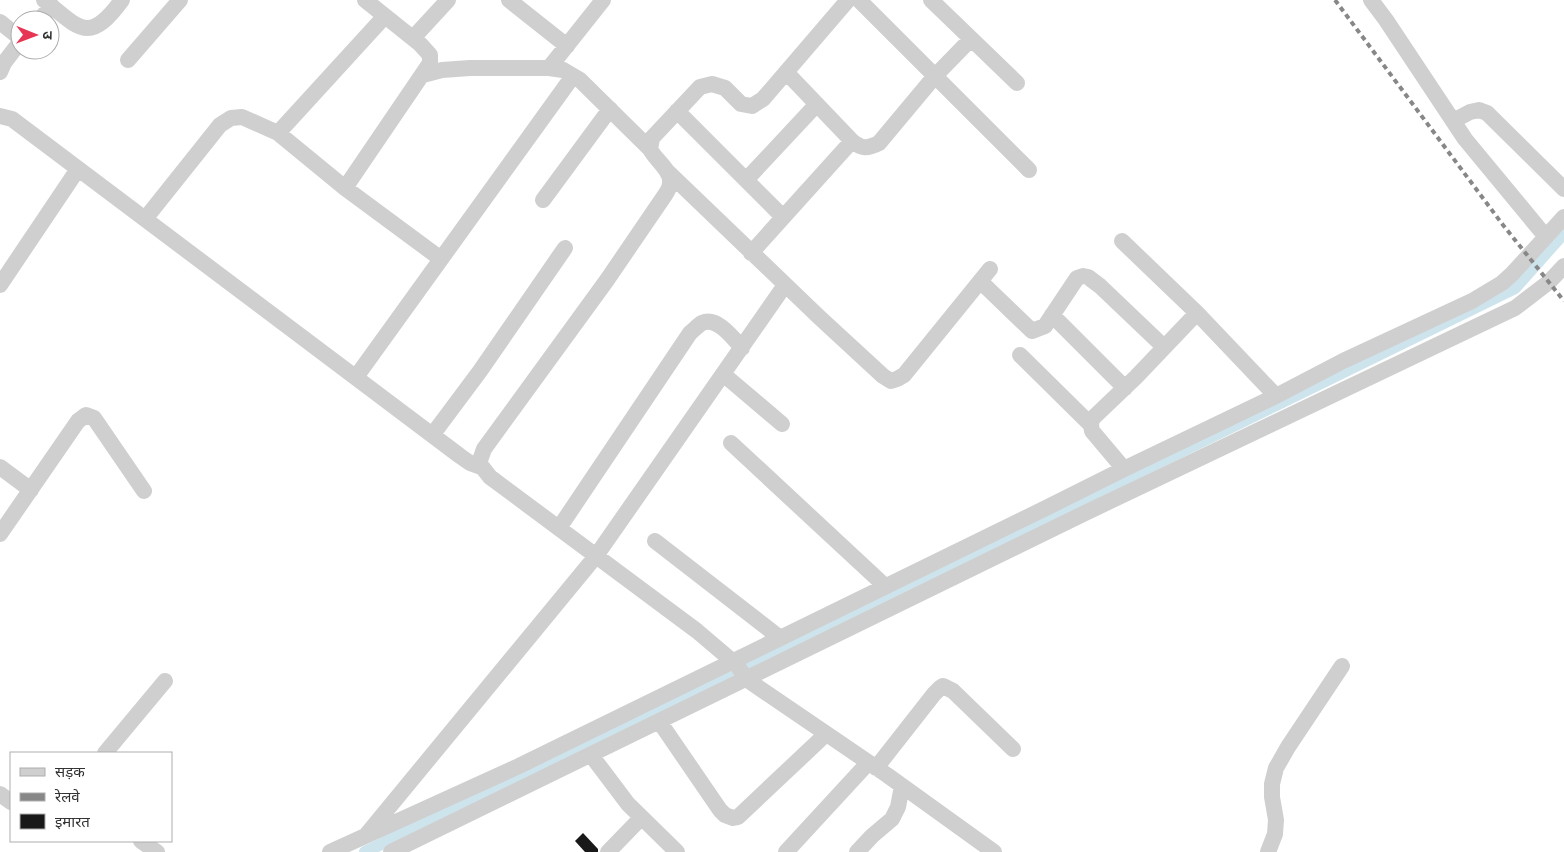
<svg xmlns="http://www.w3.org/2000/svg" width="1564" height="852" font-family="'PT Sans Narrow','Noto Sans Devanagari',sans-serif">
<rect width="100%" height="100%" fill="#fff"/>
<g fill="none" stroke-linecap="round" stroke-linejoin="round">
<path stroke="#cde4ed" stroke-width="12" d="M365,852L1515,288L1564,233"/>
</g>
<path fill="#191919" d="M583,833L598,849V852H585L575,841Z"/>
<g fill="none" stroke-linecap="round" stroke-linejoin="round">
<path stroke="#cfcfcf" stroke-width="16" d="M44,0C80,29 89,45 122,0
M509,0L567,46
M848,0L763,99L752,106L741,104L725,88L712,84L700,87L652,138L650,149C655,160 672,170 670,183C670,187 667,192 665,195L607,280L484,449L479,463L490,477L697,631L737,665L746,679L887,775L994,852
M859,0L1029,170
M931,0L1017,83
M1371,0L1386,20L1465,139L1546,237
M39,20L52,6
M0,22L20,38
M413,38L448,0
M128,60L180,0
M549,68L603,0
M0,72L4,63L20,42
M786,72L852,141C862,149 867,149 879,143L935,76L971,39
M423,75L442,70L470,68H549L563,70L580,80L650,149
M677,111L783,217
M0,116L12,119L460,456L470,463L481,467
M1453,121L1470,112L1479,110L1487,113L1564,189
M278,133L385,16
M668,172L819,317L883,376L891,381L897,379L904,375L990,269
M746,180L817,104
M345,188L430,63V55L420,44L365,0
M543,200L610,109
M145,219L220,125L231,118L242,117L278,133L345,188L441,259
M1122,241L1197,313L1276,396
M751,253L852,141
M980,281L1032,331L1045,326L1077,278L1083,276L1088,277L1100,286L1164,347
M0,285L78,169
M1052,315L1125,388
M1020,355L1091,425
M723,374L782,424
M356,377L573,76
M433,434L480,371L565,248
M731,443L885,586
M0,467L31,490
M1124,469L1092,431L1091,425L1092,419L1136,377L1197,313
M559,528L690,333C694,330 698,325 702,323C717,316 733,338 742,348
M0,534L78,421L86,415L94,418L144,491
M655,541L779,637
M659,721L720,810L725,815L733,818L738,817L826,734
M105,753L165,681
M591,755L628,804L677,852
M876,768L934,694L940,688L943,686L953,691L1013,749
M0,794L11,802
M367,834L596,556L785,285
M141,841L157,852
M330,852L519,766L1048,507L1124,469L1276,396L1343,361L1472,301L1502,283L1512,274L1564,217
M391,852L1083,514L1515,308L1549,282L1564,266
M608,852L641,818
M786,852L868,763
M857,852L872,836L892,819L898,807L902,786
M1268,852L1275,834L1276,820L1272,797V784L1276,768L1288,747L1342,666"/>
<path stroke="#878787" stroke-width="4" stroke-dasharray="5 4" stroke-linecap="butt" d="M1335,0L1503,225L1564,301"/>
</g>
<rect x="10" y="752" width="162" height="90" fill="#ffffff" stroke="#adadad"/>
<rect x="20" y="768" width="25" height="8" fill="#cfcfcf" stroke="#adadad"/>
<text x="55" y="777" font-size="15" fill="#323232">सड़क</text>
<rect x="20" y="793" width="25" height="8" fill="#878787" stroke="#adadad"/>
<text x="55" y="802" font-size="15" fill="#323232">रेलवे</text>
<rect x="20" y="814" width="25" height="15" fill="#191919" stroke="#adadad"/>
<text x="55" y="827" font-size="15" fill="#323232">इमारत</text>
<g transform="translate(35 35) rotate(91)"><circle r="24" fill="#ffffff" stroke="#adadad"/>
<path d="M0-4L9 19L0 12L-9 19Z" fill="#e73554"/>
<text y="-8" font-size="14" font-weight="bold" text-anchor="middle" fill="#323232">उ</text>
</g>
</svg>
